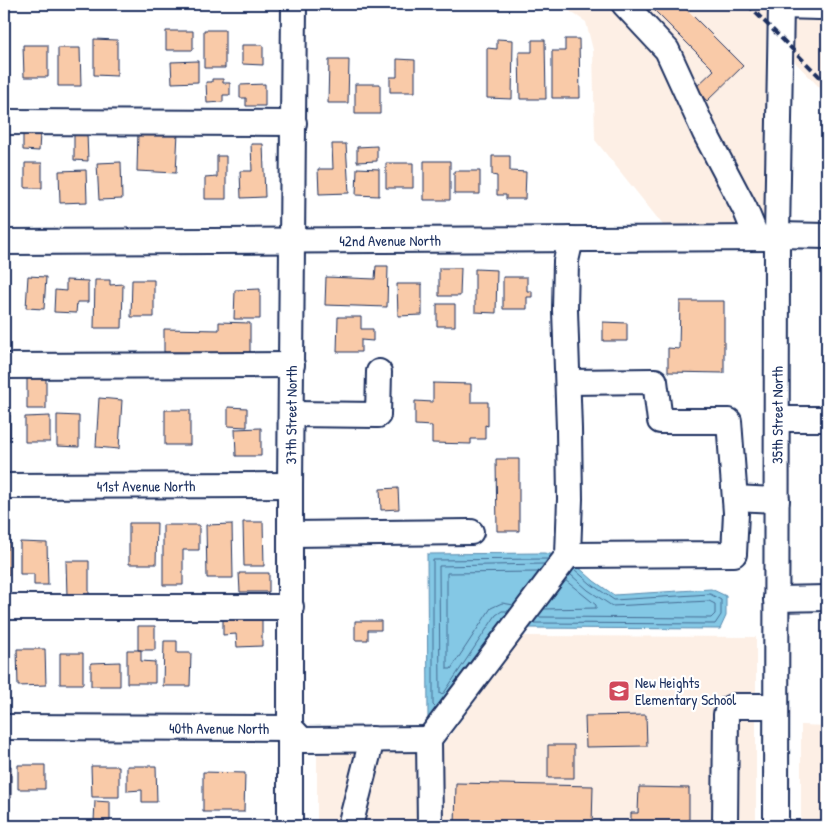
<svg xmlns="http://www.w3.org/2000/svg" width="831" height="830" font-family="'Patrick Hand',sans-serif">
<rect width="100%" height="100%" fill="#fff"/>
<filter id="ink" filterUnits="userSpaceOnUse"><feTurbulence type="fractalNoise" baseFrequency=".02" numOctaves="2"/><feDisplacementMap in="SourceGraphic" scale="10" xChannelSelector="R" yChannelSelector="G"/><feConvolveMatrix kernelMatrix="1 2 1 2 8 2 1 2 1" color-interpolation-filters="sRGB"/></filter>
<g filter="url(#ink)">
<path fill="#fdefe5" d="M559,4H773L769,229L667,230L595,140L593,50L586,22Z
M790,4H827V95L789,56Z
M523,636L756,637V826H317V748L443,745Z
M801,725L827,726V826H801Z"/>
<path fill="#84c8e5" stroke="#5a8baf" d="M544,553L567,557L594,581L614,595L711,589L726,596V616L720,629L524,628L450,704L428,720L427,554Z"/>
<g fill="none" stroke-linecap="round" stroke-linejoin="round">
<path stroke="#456c94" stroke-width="1" d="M514,605L502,603L491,608L451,669H447V573L539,572
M544,609L596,608V605L565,580
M509,611H502L496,615L444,693L440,694L439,566L544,564
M538,617L711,618L715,614V604L709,601L612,606L588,590L570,574
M533,623L715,624L721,615V600L710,594L614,600L591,584L574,569
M436,708L433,705V560L549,559"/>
</g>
<path fill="#f9caa8" stroke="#1b2f5e" d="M648,4H681L743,66L707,101L695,88L714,70Z
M204,30H225V68H204Z
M166,31H193V50H166Z
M94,39L117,40V76L94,75Z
M497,39L513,40L512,99L487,98V48L497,49Z
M565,39H579L580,98H552V51H565Z
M532,40H545L546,99H520L519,52H532Z
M23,45H48V77H24Z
M242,45H263V65L242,64Z
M58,48H80L81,86H58Z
M397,59L415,60V92H390V77H397Z
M329,60H349L348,103H328Z
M198,61V82L172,83L171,62Z
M212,79H223V83H230V95H223V102L207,103L206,82H212Z
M265,84V106H246V98H240V85Z
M355,84H380V114H355Z
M138,131L178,132L176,173L137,171Z
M23,133H40L39,151L23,150Z
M87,133L88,161L74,160V134Z
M251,144H263L265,197L241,198L240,171H252Z
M332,144H346L349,193L319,194L318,169H333Z
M377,146V161L357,162V147Z
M217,156H226V199H205V178L217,177Z
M492,156H510V171L526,172L525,199H506V195H497V176L492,175Z
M424,161H450V200H424Z
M121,162L122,199L99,200L97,163Z
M25,163H42V188H25Z
M386,163H413V188H386Z
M357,168L379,169V196L356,195Z
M86,170L87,202L60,203L59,171Z
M454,171H480V194H454Z
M376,266H388L387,307L325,305L326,277L375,279Z
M439,268H461L460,296H439Z
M475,269L497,270L496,313L475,312Z
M28,276L46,277L44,309L26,308Z
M503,277H527V291H532V297H527V309H503Z
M66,280L88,281V302H77L76,313L54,312L55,290L66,291Z
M95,280H110V285L123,284L122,328H94Z
M132,280H154V317H131Z
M397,284H422V315L398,316Z
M260,289V319H234L235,290Z
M680,301H724V373L668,372V348L679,349Z
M437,304H455V326H437Z
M338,317H361V329H373V341L361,340V352H337Z
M219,322L250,323V353L164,352V329L219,330Z
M603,322L627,323V341H603Z
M27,377H46V409H27Z
M433,383L471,384V402H488V426L485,425V439H471V444L432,443V426L415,425V401L433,402Z
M99,398L122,400L119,449L96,447Z
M228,407L247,408V427L228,426Z
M165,410H190V445H165Z
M4,415H10V440H4Z
M57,415L79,416V447L57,446Z
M50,416V442H25V417Z
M261,428V456H236L235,429Z
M824,432H827V470H823Z
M496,459H519V531H497Z
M398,488L399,509L381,510L380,489Z
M243,522H263L264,566H244Z
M129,523H157L156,564H129Z
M232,524L233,578H207L206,525Z
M163,525H199V550H183V585H163Z
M4,535H9V575H4Z
M20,542L47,543L48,585H34V574H20Z
M66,561H89V595L67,596Z
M239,573H269V592H240Z
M223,610H262V646L237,647L236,634L223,635Z
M355,621H381V630H368V640H355Z
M138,626H155V650H138Z
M4,638H9V684H4Z
M164,641H177V653H191L190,686H163Z
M17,649H45L46,685L18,686Z
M127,650H141V661L155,662V683H127Z
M60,653H83V684H60Z
M120,662V686H91V663Z
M646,715L647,746L586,747L585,716Z
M548,745H574V778H548Z
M18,765H45V789H18Z
M4,766H11V798H4Z
M91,766H119V797H92Z
M127,766H156L157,802H142V790L127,791Z
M203,772L245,773L244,812H203Z
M456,783L593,786L592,826H455Z
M639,787L689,788V826H631V813H638Z
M95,801L110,802V821H94Z"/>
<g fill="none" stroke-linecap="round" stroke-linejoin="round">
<g stroke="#1b2f5e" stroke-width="28">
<g id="minor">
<path d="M624,4L667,50L705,133L745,209L757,238"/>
<path d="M781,6L819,7V4"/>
<path d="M4,122L294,123"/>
<path d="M777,235L827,236"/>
<path id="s1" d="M4,242L777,238"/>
<path d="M4,366L292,365"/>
<path d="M291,414L378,415L379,372"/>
<path d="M777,419H827"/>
<path id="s2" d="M4,486L290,485"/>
<path d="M735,498L777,500"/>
<path d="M290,534L471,532"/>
<path d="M568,555L734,554L736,513L729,421H660L655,381L568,382"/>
<path d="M776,599L827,598"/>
<path d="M4,607H291"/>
<path id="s3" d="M4,727L291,728L302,740L429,739"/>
<path id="s4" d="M290,826V485L294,4"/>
<path d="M350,826L372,739"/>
<path d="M430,826L429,739L568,555L570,499L569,429L565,310L566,261L571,239"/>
<path d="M725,826L726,714L730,708L735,706H776"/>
<path id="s5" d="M776,826L777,235L781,4"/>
</g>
</g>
<use href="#minor" stroke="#fff" stroke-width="24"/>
<path stroke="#1b2f5e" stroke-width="4" stroke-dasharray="8 4" stroke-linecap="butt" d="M747,4L827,84"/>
</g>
</g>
<defs>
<g id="school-square" transform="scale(1.125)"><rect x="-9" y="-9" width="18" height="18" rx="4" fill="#d1495b" stroke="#fff"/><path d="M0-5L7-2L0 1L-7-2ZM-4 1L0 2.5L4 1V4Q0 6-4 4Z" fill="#fff"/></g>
</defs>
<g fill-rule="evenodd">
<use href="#school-square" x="619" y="691"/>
</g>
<g text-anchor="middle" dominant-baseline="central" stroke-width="4.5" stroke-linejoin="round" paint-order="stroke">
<g font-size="15" fill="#1b2f5e" stroke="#fff">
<text stroke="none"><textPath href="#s1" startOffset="386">42nd Avenue North</textPath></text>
<text stroke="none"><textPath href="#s4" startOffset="411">37th Street North</textPath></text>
<text stroke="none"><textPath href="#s5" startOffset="411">35th Street North</textPath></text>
<text stroke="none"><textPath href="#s2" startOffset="142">41st Avenue North</textPath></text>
<text stroke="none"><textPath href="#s3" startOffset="215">40th Avenue North</textPath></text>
</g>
<g font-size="15" fill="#1b2f5e" stroke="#fff" text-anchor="start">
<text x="635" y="682">New Heights<tspan x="635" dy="17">Elementary School</tspan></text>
</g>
</g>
<rect width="831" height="830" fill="none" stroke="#fff" stroke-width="20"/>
<rect x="10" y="10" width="811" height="810" fill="none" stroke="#1b2f5e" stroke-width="2" filter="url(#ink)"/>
</svg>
